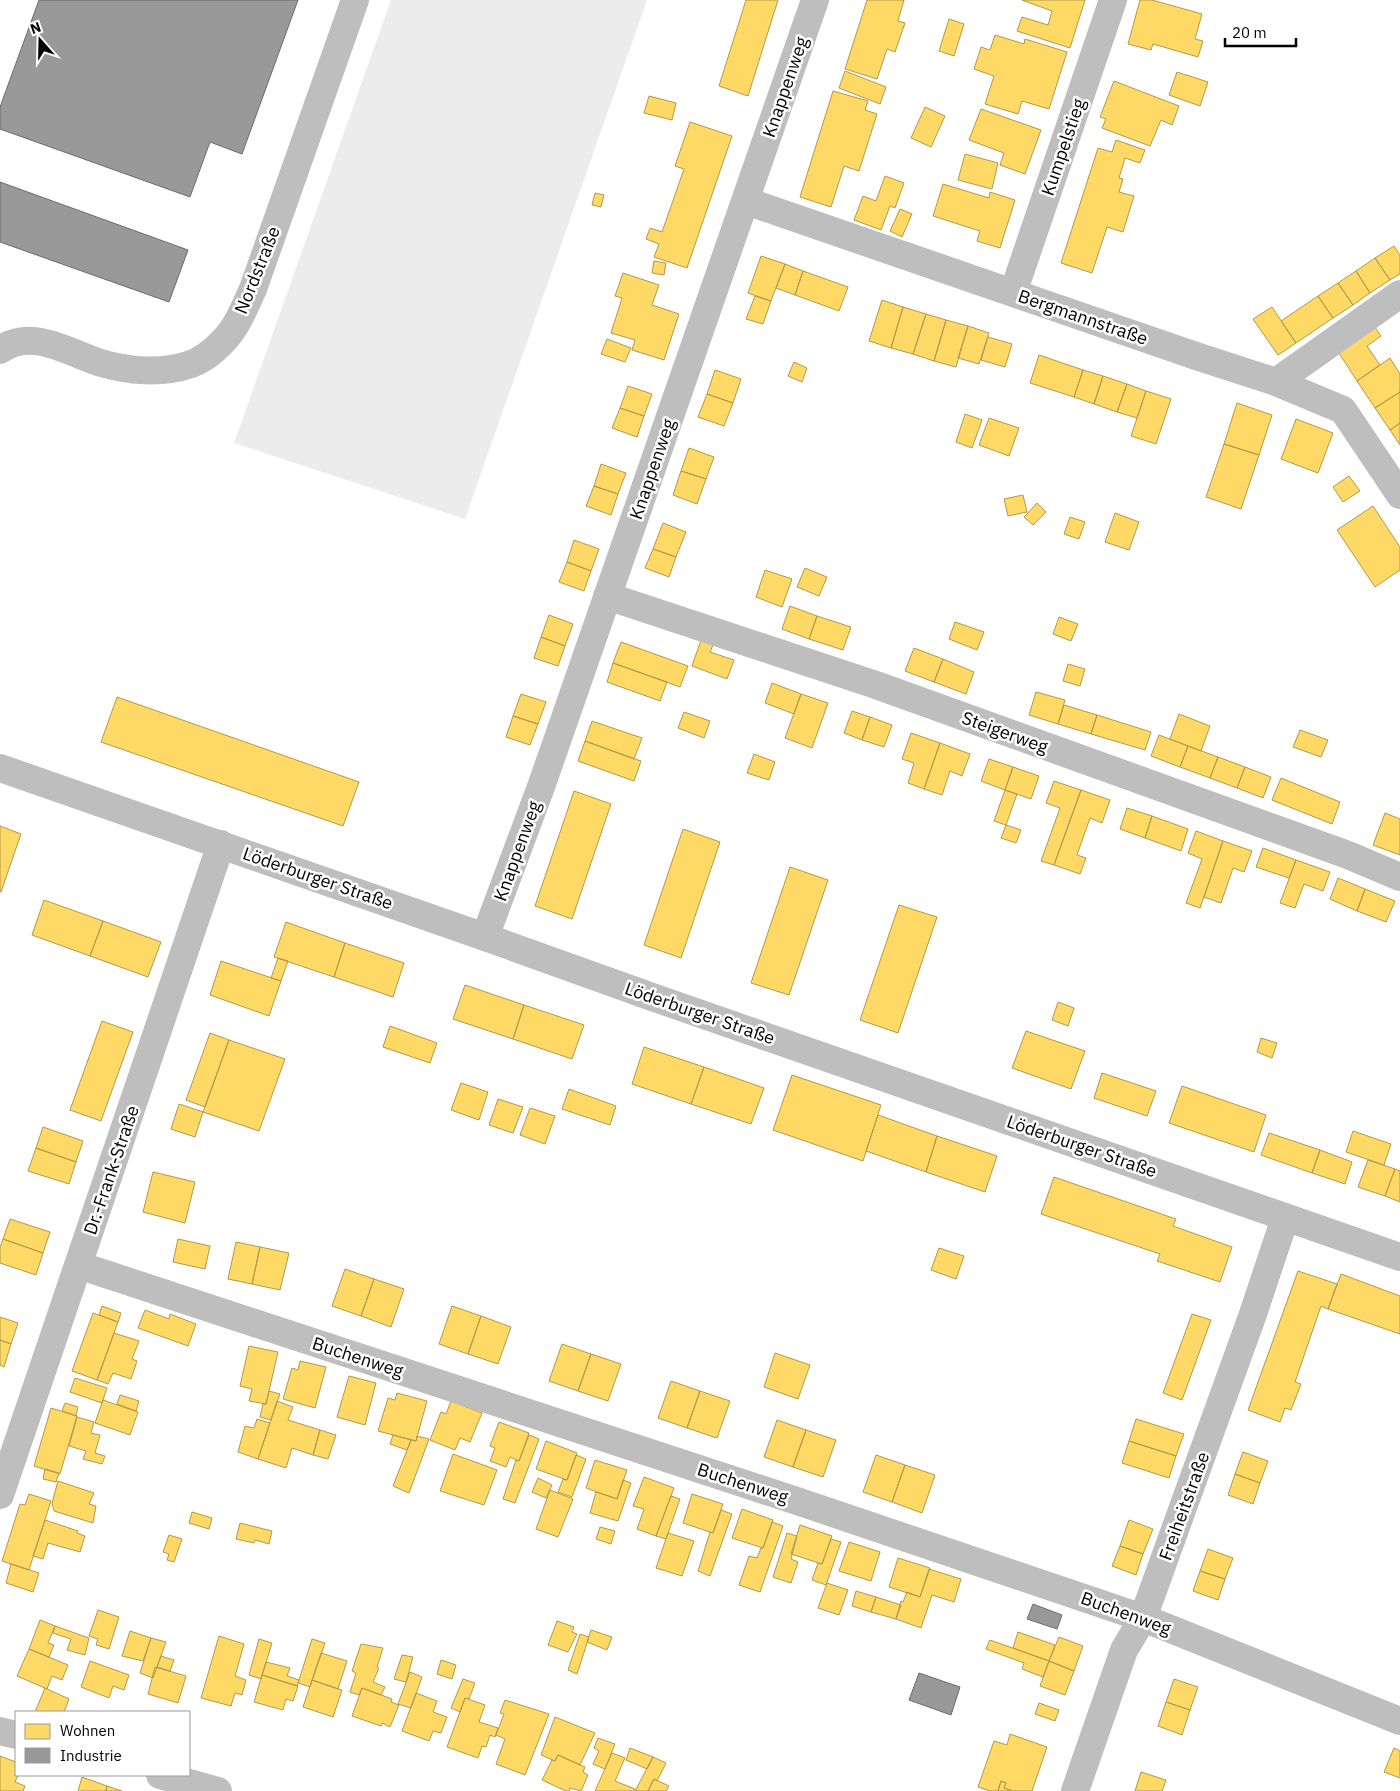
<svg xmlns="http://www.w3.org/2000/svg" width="1400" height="1791" font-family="'IBM Plex Sans',sans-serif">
<rect width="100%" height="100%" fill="#fff"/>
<path fill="#ececec" d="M391,0H647L465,519L234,443Z"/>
<path fill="#ffd966" stroke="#b29847" d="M746,0H778L748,96L719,86Z
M867,0H904L898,21L905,23L895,52L887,49L877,79L845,69Z
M1022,0H1085L1070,48L1017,31L1022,17L1048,25L1052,11Z
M1140,0H1152L1202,14L1195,39L1203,41L1198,57L1153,44L1151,50L1128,44Z
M949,19L964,24L954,56L939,51Z
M995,35L1024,44L1025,39L1067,52L1049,109L1022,101L1018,114L985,104L994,76L974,69L981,47L990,50Z
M845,71L886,87L880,104L839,88Z
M1177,72L1208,82L1200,106L1169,95Z
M1114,81L1179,106L1172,125L1161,120L1150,146L1102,128L1106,119L1100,117Z
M833,91L868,101L865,110L877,114L859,171L844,166L831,207L800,197Z
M649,96L676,103L672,120L644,113Z
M925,107L945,116L931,147L911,138Z
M981,109L1041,130L1025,174L1000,165L1004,153L969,140Z
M690,122L732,136L687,268L654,257L659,244L646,239L650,228L662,232L684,169L675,166Z
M1116,140L1145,150L1140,163L1125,158L1119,178L1123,179L1119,192L1134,196L1123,232L1107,227L1092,273L1061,263L1098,148L1112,152Z
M965,154L998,163L992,189L958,180Z
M885,176L904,183L895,208L890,206L881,230L854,220L863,196L876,201Z
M943,184L989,198L990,192L1015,200L1000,248L977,241L980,231L933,216Z
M595,193L604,195L601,207L592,205Z
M900,209L912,214L902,237L890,231Z
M1394,246L1400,255V274L1390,280L1375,258Z
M761,256L785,264L771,301L748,293Z
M1375,258L1390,280L1370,293L1356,271Z
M654,261L666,263L664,275L652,273Z
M785,264L803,271L795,295L776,288Z
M803,271L848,287L839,311L795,295Z
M1356,271L1370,293L1353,305L1338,283Z
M623,273L659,285L652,305L679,314L664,360L632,350L635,340L611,333L622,298L615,296Z
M1338,283L1353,305L1333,318L1318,296Z
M755,296L771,301L763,324L746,319Z
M1318,296L1333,318L1296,343L1281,321Z
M882,300L903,307L891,348L869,341Z
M903,307L926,314L913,354L891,348Z
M1272,307L1296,343L1278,355L1253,319Z
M926,314L946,320L934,361L913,354Z
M946,320L968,326L956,367L934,361Z
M968,326L989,333L979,364L958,358Z
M1374,326L1381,336L1367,346L1380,365L1357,381L1337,350Z
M988,337L1012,344L1005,367L981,360Z
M607,339L631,348L625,362L601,354Z
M1039,355L1083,370L1074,397L1030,383Z
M1390,358L1400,374V392L1375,408L1357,381Z
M794,362L807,368L802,382L788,376Z
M715,370L741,379L733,403L707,394Z
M1083,370L1103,376L1094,404L1074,397Z
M1103,376L1127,384L1117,412L1094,404Z
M1127,384L1146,391L1137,418L1117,412Z
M628,386L652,394L644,416L620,408Z
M1146,391L1171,399L1156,444L1131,436Z
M1400,392V423L1390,430L1375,408Z
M707,394L733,403L724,426L698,417Z
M1237,403L1272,415L1259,455L1224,444Z
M620,408L644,416L637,437L612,428Z
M965,414L982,420L972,448L956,442Z
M989,418L1019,428L1009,456L979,445Z
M1296,419L1333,433L1318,473L1281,459Z
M1400,423V445L1390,430Z
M1224,444L1259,455L1241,509L1206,497Z
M689,448L714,457L706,479L681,471Z
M601,464L626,473L618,494L594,486Z
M681,471L706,479L697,504L673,495Z
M1349,476L1360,491L1343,502L1333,487Z
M594,486L618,494L611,515L586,506Z
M1023,495L1027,512L1008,516L1004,499Z
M1037,503L1046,512L1033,525L1024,517Z
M1373,506L1400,547V570L1375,587L1337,530Z
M1115,513L1139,522L1129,550L1105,542Z
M1070,517L1085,522L1079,539L1064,534Z
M663,523L686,532L676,557L653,549Z
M574,540L599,549L591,571L567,562Z
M653,549L676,557L669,577L645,568Z
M567,562L591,571L584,591L559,582Z
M805,568L827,577L819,596L797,587Z
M765,570L792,579L782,607L756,597Z
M790,606L817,616L809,639L782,629Z
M549,615L573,624L565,646L541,637Z
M817,616L851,627L843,650L809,639Z
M1059,617L1078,624L1071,641L1053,634Z
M955,622L984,632L977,650L949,639Z
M541,637L565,646L558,666L534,658Z
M701,640L713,645L710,652L734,660L727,679L692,666Z
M621,642L688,666L680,687L613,663Z
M914,648L943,659L934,682L905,671Z
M943,659L974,672L966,694L934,682Z
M613,663L667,682L660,701L607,682Z
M1068,664L1085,669L1080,686L1063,681Z
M772,683L801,694L794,714L765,703Z
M1036,692L1065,700L1058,724L1029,715Z
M521,694L546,702L538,724L513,716Z
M801,694L828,703L812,748L785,738Z
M117,697L359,782L343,826L101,742Z
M1064,705L1097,715L1091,734L1058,724Z
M852,711L870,717L862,740L844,733Z
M684,712L710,721L704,738L678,728Z
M1179,714L1210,726L1201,751L1170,739Z
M1097,715L1151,732L1145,750L1091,734Z
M513,716L538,724L530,745L506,737Z
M870,717L892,725L884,747L862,740Z
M592,721L642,738L634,759L585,741Z
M1300,730L1328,740L1321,757L1293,747Z
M911,733L940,743L924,789L908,783L914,763L902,759Z
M1159,735L1188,746L1180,767L1151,756Z
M585,741L641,761L634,781L578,761Z
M940,743L970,754L962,776L950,771L942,795L924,789Z
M1188,746L1218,757L1210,778L1180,767Z
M754,754L775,762L769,780L747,773Z
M1218,757L1245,767L1237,788L1210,778Z
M989,759L1013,767L1005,790L981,781Z
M1013,767L1039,776L1031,799L1005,790Z
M1245,767L1271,777L1263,798L1237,788Z
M1281,778L1340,802L1332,824L1272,800Z
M1054,781L1081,790L1054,865L1041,861L1060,808L1046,803Z
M1005,790L1017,794L1006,825L994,821Z
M1081,790L1110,800L1102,823L1090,818L1077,855L1086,858L1080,874L1054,865Z
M574,791L611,804L572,919L535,906Z
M1127,808L1152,816L1145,838L1120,829Z
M1385,813L1400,819V855L1373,845Z
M1152,816L1188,829L1181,851L1145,838Z
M1006,825L1021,830L1016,843L1001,838Z
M0,826L21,834L1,892H0Z
M683,829L720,842L681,958L644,945Z
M1196,831L1223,841L1200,908L1186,903L1202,859L1188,853Z
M1223,841L1252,851L1244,872L1233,868L1221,903L1204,897Z
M1263,848L1296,860L1289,878L1256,867Z
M1296,860L1330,872L1323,891L1304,884L1295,908L1280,903Z
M790,867L828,880L789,995L751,983Z
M1338,878L1365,889L1357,911L1330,899Z
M1365,889L1395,901L1386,922L1357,911Z
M44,900L103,921L90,956L32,935Z
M899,905L937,917L898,1033L860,1020Z
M103,921L161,942L148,977L90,956Z
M286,922L345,943L334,977L274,957Z
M345,943L404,963L393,997L334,977Z
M278,958L288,961L281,981L271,978Z
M221,961L281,981L269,1016L210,995Z
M465,985L524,1005L513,1039L453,1019Z
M1058,1002L1074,1008L1068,1026L1052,1020Z
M524,1005L584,1025L572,1059L513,1039Z
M102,1021L133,1032L101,1121L70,1110Z
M390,1026L437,1043L430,1063L383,1047Z
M1026,1031L1085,1051L1071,1089L1012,1068Z
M210,1033L229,1040L205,1107L186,1100Z
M1261,1038L1277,1043L1272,1058L1257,1052Z
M229,1040L285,1059L259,1131L203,1112Z
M644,1047L704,1067L691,1104L632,1084Z
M704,1067L764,1088L751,1124L691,1104Z
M1102,1073L1156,1091L1147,1116L1094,1098Z
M792,1075L881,1105L863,1161L773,1130Z
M461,1083L488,1092L479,1120L451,1110Z
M1182,1086L1266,1115L1254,1152L1169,1123Z
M569,1089L616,1106L610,1125L562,1109Z
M498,1099L523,1107L513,1133L489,1125Z
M179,1104L203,1112L195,1137L171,1129Z
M530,1108L555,1116L545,1144L520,1135Z
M878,1115L937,1136L926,1172L866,1151Z
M43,1127L83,1141L76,1162L36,1148Z
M1353,1131L1391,1144L1384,1165L1346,1152Z
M1269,1133L1320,1150L1312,1173L1261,1155Z
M937,1136L997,1156L985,1192L926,1172Z
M36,1148L76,1162L69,1184L28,1171Z
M1320,1150L1352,1162L1345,1184L1312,1173Z
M1368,1160L1395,1169L1385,1196L1358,1187Z
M1395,1169L1400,1171V1202L1385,1196Z
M153,1172L195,1182L185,1223L143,1212Z
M1054,1177L1176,1219L1173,1226L1232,1247L1220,1282L1157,1261L1160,1254L1041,1214Z
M10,1219L50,1232L43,1253L3,1239Z
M3,1239L43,1253L36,1275L0,1263V1247Z
M178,1239L210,1246L205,1269L173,1262Z
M236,1242L260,1247L252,1284L228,1279Z
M260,1247L289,1253L280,1290L252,1284Z
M939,1248L964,1256L956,1279L931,1270Z
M345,1269L374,1279L361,1316L332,1306Z
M1298,1271L1337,1284L1328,1309L1321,1306L1295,1382L1301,1384L1291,1410L1285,1408L1280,1422L1248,1410Z
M1341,1274L1400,1296V1334L1328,1309Z
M374,1279L404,1289L391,1327L361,1316Z
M102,1306L121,1313L118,1322L99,1315Z
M452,1306L481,1316L468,1354L439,1344Z
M145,1310L169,1319L170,1314L196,1324L188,1346L138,1328Z
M93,1313L118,1322L97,1380L72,1371Z
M1192,1314L1211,1320L1182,1400L1163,1393Z
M481,1316L511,1327L498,1364L468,1354Z
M0,1317L18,1323L11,1344L0,1340Z
M114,1333L139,1341L132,1359L137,1361L131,1379L113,1373L108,1384L97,1380Z
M0,1340L11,1344L4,1367L0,1365Z
M562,1344L591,1354L578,1391L549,1381Z
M249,1346L278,1352L266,1404L249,1401L252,1389L240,1386Z
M775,1353L810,1365L798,1399L764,1387Z
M591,1354L621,1364L608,1401L578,1391Z
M300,1361L326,1367L315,1408L283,1399L292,1368L298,1370Z
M349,1376L376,1383L365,1425L337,1417Z
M75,1378L107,1388L102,1403L70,1392Z
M671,1381L700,1391L687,1428L658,1418Z
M269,1391L280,1394L271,1420L260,1417L263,1404H266Z
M700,1391L730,1401L717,1438L687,1428Z
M397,1393L427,1401L416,1441L378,1431L388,1398L395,1400Z
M120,1395L139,1401L136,1411L117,1404Z
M103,1400L138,1412L130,1435L95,1423Z
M277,1401L293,1407L288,1420L320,1430L313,1455L292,1448L286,1468L258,1459Z
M451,1401L482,1413L470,1442L460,1438L455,1450L430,1440L441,1412L446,1414Z
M65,1403L78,1407L76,1416L62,1411Z
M51,1408L77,1416L60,1474L34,1466Z
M77,1417L94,1422L91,1433L100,1435L95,1453L105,1456L102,1464L83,1459L86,1451L69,1446Z
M257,1419L270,1423L258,1459L238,1452L245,1426L254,1428Z
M1136,1419L1184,1434L1176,1456L1129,1441Z
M777,1420L806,1430L793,1467L764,1457Z
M499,1422L529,1433L519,1461L510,1457L506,1467L490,1461L495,1448L490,1446Z
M320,1430L336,1435L328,1459L313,1455Z
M806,1430L836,1440L823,1477L793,1467Z
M393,1435L411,1440L407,1450L390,1444Z
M529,1435L539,1439L515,1503L503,1499L516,1460L519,1461Z
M417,1436L429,1439L409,1493L393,1486L411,1440L416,1441Z
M546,1441L577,1453L567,1480L536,1469Z
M1129,1441L1176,1456L1169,1478L1122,1463Z
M1243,1452L1268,1461L1260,1483L1235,1474Z
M453,1454L497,1470L484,1505L440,1491Z
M576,1455L586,1459L572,1497L558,1492L563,1479L567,1480Z
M876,1455L905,1465L892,1502L863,1492Z
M595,1460L627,1470L617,1499L586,1488Z
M905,1465L935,1475L922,1513L892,1502Z
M45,1469L59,1473L56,1482L43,1479Z
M1235,1474L1260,1483L1253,1504L1228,1495Z
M644,1477L674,1488L656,1536L637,1529L644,1509L633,1506Z
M538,1478L552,1485L546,1498L532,1492Z
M623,1480L631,1483L618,1521L590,1513L596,1492L617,1499Z
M58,1481L94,1493L89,1504L96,1506L93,1523L54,1511L52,1503Z
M550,1490L573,1499L558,1537L536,1529Z
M29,1494L51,1501L29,1570L2,1561L20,1504L25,1505Z
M692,1494L723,1504L713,1533L683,1523Z
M671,1496L680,1499L666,1539L656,1536Z
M742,1509L773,1520L763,1548L732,1538Z
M721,1510L732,1514L710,1576L698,1571L710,1532L713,1533Z
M192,1512L212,1518L209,1529L189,1523Z
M45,1520L78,1531L77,1533L85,1536L80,1552L48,1543L43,1559L33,1556Z
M1129,1520L1153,1529L1143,1554L1120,1546Z
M772,1522L783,1526L760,1592L739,1585L749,1556L757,1558L761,1548H763Z
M240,1523L272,1531L269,1544L255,1540L254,1543L236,1539Z
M800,1525L832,1536L822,1564L791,1554Z
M600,1527L615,1531L611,1544L596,1539Z
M668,1533L694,1541L682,1576L656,1568Z
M787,1533L797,1536L791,1559L798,1562L791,1583L773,1577Z
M169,1535L182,1539L174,1562L167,1560L169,1554L163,1552Z
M831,1539L841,1542L826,1585L812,1580L818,1563L822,1564Z
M849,1542L880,1552L871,1581L839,1571Z
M1120,1546L1143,1554L1136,1575L1112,1566Z
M1208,1549L1233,1558L1225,1579L1200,1571Z
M898,1558L930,1568L920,1597L889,1587Z
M11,1564L39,1573L33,1592L6,1583Z
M929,1569L961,1579L954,1602L932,1595L921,1628L896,1619L901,1601L903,1602L907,1592L920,1597Z
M1200,1571L1225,1579L1218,1600L1193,1591Z
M827,1583L848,1590L839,1615L818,1608Z
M856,1591L876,1597L871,1612L852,1606Z
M876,1597L901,1605L896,1619L871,1612Z
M98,1610L119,1617L109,1649L96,1645L98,1639L89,1636Z
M40,1620L55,1626L48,1643L54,1645L49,1657L29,1649Z
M557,1621L574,1627L572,1632L577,1634L568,1652L548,1645Z
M55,1626L89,1638L85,1655L67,1650L71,1639L53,1633Z
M591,1630L612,1637L607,1650L587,1642Z
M130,1631L151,1638L143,1661L122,1656Z
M1018,1632L1055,1645L1049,1661L1013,1648Z
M580,1634L589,1637L577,1674L568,1670Z
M219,1636L244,1644L235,1676L246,1680L242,1695L235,1693L231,1706L201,1698Z
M1059,1637L1083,1646L1074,1671L1049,1661Z
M151,1638L166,1642L153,1678L140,1673Z
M259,1639L272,1643L261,1679L249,1675Z
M312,1639L325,1643L310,1687L298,1683Z
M990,1640L1049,1661L1043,1677L1022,1669L1024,1663L986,1649Z
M361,1644L383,1648L377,1667L379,1668L373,1682L385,1687L381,1695L362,1688L359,1695L350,1692L356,1673L352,1671Z
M29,1649L68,1665L62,1680L52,1676L47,1689L17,1676Z
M321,1653L347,1661L338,1689L312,1680Z
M402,1655L413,1657L406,1682L394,1679Z
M161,1656L174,1660L170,1671L157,1667Z
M441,1660L456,1665L452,1679L437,1674Z
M90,1661L129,1675L124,1690L113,1686L109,1698L81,1687Z
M1049,1661L1074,1671L1065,1695L1040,1686Z
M266,1662L290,1668L287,1676L299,1680L297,1686L262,1675Z
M155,1667L186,1676L178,1703L148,1694Z
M410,1672L422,1677L411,1708L398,1704Z
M262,1675L298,1686L293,1701L286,1699L283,1710L254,1702Z
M463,1679L475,1683L469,1699L465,1698L460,1712L451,1708Z
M1174,1679L1198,1687L1190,1710L1166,1702Z
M312,1680L342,1690L333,1717L303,1707Z
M45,1688L69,1699L64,1712H35Z
M362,1688L392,1699L391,1702L399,1705L390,1727L382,1723L381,1726L352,1716Z
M416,1693L437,1701L433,1712L447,1717L441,1733L433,1731L429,1741L402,1731Z
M465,1698L485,1705L479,1722L498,1728L495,1737L490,1735L486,1747L482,1746L478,1758L447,1747Z
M505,1700L549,1714L525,1775L496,1764L505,1739L496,1735L504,1714L500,1713Z
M1166,1702L1190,1710L1182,1735L1158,1726Z
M1039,1703L1059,1710L1055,1721L1035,1714Z
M555,1717L595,1733L580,1765L558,1755L555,1761L541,1755Z
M1010,1734L1047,1747L1032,1791H1013L1004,1788L1006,1783L1001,1781L998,1791H990L978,1787L994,1741L1007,1745Z
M598,1738L615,1744L605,1769L593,1764L599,1751L594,1748Z
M630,1748L653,1757L647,1769L626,1760Z
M1394,1748L1400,1751V1778L1384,1772Z
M612,1753L625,1758L615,1781L635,1789L634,1791H595Z
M558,1755L585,1767L583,1772L588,1775L581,1791L570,1788L569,1791H566L542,1780L552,1760L555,1761Z
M0,1756L16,1762V1775H18L15,1782L25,1786L23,1791H0Z
M653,1757L666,1763L657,1781L654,1779L648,1791H635Z
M1141,1772L1166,1780L1162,1791H1135Z
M82,1777L107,1786L106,1791H78Z
M654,1779L669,1786L666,1791H648Z
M1001,1781L1006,1783L1004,1788L1013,1791H998Z
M107,1786L122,1791H106Z"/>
<path fill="#999" stroke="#6b6b6b" d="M39,0H298L242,154L210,142L190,197L0,129V107Z
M0,182L188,250L169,302L0,242Z
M1033,1604L1062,1615L1057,1629L1027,1619Z
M919,1673L960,1687L951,1715L909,1700Z"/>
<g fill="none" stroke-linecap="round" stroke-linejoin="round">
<path stroke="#bebebe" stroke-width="28" d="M746,201L1196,356L1276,382L1400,294
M1013,293L1113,0
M0,350C32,327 69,353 101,363C128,371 161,374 188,365C202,361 215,350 225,339C238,325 245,306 253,289L355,0
M1276,382L1343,410L1400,495
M607,596L876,685L1348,855L1400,877
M485,937L542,784L815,0
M78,1265L794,1500L1143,1618L1400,1721
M0,1495L221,844
M0,1731L16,1735
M160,1775L218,1791
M1075,1791L1124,1650L1143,1618L1253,1314L1285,1218"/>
<path stroke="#bebebe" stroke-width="28" d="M0,768L485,937L655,998L1400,1257"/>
</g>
<g text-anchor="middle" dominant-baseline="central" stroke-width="5" stroke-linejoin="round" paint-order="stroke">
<g font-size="18" fill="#000" stroke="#fff">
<text transform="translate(785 87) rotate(-71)">Knappenweg</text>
<text transform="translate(1063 147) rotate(-71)">Kumpelstieg</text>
<text transform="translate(257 270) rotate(-68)">Nordstraße</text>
<text transform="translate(1083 317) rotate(19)">Bergmannstraße</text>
<text transform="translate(652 469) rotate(-71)">Knappenweg</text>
<text transform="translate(1005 732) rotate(20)">Steigerweg</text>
<text transform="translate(517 851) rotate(-70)">Knappenweg</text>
<text transform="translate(318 878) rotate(19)">Löderburger Straße</text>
<text transform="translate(700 1013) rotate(19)">Löderburger Straße</text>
<text transform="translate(1082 1146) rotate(19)">Löderburger Straße</text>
<text transform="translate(111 1170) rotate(-71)">Dr.-Frank-Straße</text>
<text transform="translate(358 1357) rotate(18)">Buchenweg</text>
<text transform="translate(743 1483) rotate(18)">Buchenweg</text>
<text transform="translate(1184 1506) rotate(-70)">Freiheitstraße</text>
<text transform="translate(1126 1613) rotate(20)">Buchenweg</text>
</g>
</g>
<rect x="15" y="1711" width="175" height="65" fill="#ffffff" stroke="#999999"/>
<rect x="25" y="1724" width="25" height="15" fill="#ffd966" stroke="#999999"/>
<text x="60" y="1736" font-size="15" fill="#000000">Wohnen</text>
<rect x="25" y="1748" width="25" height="15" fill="#999999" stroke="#999999"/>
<text x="60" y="1761" font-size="15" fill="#000000">Industrie</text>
<g transform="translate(40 40) rotate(340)" stroke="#ffffff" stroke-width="4" paint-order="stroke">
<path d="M0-4L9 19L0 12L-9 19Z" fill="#000000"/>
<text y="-8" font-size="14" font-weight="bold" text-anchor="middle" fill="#000000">N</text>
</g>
<path d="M1225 38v8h71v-8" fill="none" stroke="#000000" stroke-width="2.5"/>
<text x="1232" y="38" font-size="15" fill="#000000" stroke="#ffffff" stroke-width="4" paint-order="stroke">20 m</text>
</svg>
